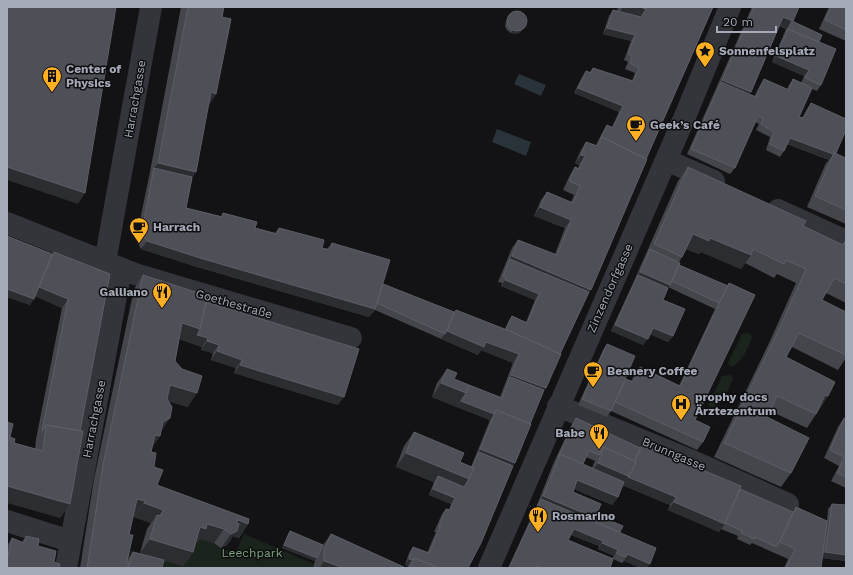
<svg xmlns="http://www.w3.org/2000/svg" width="853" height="575" font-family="'Work Sans',sans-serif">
<rect width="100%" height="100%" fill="#131315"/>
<path fill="#1b241c" d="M750,333L752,337C748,348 743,361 732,367L728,363L742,334Z
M731,375L733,379C728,390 723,403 712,409L708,405L722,376Z
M244,534L314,564V568H130L123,566L126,549L183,565L197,538L214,543L235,555Z"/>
<path fill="#28333a" d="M519,74L546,85L541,96L514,84Z
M497,129L531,142L526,156L492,142Z"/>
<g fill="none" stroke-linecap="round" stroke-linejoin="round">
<path stroke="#34353b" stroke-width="22" d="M666,160L714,181
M778,210L846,241
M7,223L135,274L351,338
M105,262L151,7
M558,406L697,463L788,504
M7,521L70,541
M66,568L121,269
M489,568L686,114L730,7"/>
</g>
<path fill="#44464b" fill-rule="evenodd" d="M181,7H224L222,17L216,94L208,106L186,208L221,216L223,213L255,228L275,233L279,228L322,248L327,249L332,243L383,284L454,312L456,310L505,329L508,322L512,316L526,322L535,300L501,286L502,283L498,282L512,248L518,240L555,254L565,228L534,216L541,200L547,192L571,202L574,195L563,190L570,175L575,167L578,168L579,165L575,163L581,150L586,142L596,145L603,131L607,125L612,127L619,112L574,93L582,77L586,71L590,72L593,68L632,81L635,73L625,69L628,62L624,60L631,41L603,34L609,16L613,10L617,11L618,7H659L661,8L662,7H713L646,159L589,292L560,354L546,388L544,390L513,466L468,568H407L408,566L405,565L409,553L413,547L427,553L436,532H434L442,514L446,509L449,510L451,504L429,495L434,482L396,467L404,446L414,432L460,462L471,467L490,420L432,397L437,383L447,369L454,379L469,385L500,397L513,363L481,350L478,355L375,310L369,317L194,266L141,249L136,239L149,177Z
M752,7H799L792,21L819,42L821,85L817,91L812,89L799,117L802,118L807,109L811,103L836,153L846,158V224L807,207L826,163L829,160L787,144L784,151L780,157L766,150L770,137L756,130L759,124L755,122L735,168L730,174L687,154ZM779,26L786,29L772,62L804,76L801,83L793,79L789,85L787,89L764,79L760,85L754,97L749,94L751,92Z
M829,7H846V41L819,29Z
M511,13L526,26L519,33L516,34L511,33L507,30L505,26L506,21Z
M688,167L803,226L842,245L846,239V303L826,293L822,300L846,312V358L838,370L792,347L786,357L828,396L807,428L770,411L767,417L791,473L781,487L714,457L770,341L796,283L777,274L774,278L745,263L741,269L701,252L699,254L686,249L682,257L679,262V265L728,286L729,283L695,420L703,442L697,450L611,411L607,417L578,405L603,350L607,344L624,383L626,379L631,381L634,376L640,367L679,386L715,309L668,287L663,300L673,336L668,342L650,334L643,345L611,331L634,281L678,181Z
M7,236L52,254L54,252L110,274L80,431L70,504L60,518L10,437L14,443L35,449L36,439L62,308L35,296L30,305L7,297Z
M143,275L206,302L338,405L234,373L236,368L211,360L213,353L201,350L202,347L179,339L175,361L188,407L168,401L170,418L161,431L160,436L152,447L151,452L157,485L248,524L239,538L233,536L227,545L221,548L214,543L200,539L196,543L193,552L183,566L140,553L147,529L151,523L134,517L135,515L133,514L129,535L128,559L133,552L162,568H80L94,479L134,289Z
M576,418L640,448L642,445L793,512L796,507L827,521L828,509L832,504L846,505V561L822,558L821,568H784L788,559L752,543L750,545L737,539L738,536L721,529L719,532L668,510L670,505L622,485L618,497L612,505L574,489L573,492L596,515L620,532L647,568H641L624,561L622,563L613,559L610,568H508L537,505L554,462L572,424ZM586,457L595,461L592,468L583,464ZM571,535L599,546L598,549L614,556L612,558L568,540Z
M844,418L846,419V488L831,481L839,466L824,458L838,427Z
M290,531L323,545L331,534L406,568H314V564L315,561L282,548L288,534Z
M26,536L38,546L54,562L7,568V546L12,538L22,542Z"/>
<path fill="#2c2d31" d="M623,7H640L646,9L637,23L616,17Z
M783,17L793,21L787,29L777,25Z
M526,26L519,33L516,34L511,33L513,30Z
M607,28L635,35L631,41L603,34Z
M776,56L809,70L804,76L772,62Z
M722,80L751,92L745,100L721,82Z
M578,88L623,106L619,112L574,93Z
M211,92L216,94L207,108Z
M790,138L833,154L829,160L786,143Z
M581,155L585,156L579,165L575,163Z
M158,163L196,172L187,186L154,168Z
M7,167L85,193L78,204L7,180Z
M540,207L571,220L565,228L534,216Z
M693,234L710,238L751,255L741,269L701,252L699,254L683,248Z
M147,241L375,309L369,317L194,266L141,249Z
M512,256L591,290L585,298L510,259Z
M640,272L670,285L664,293L638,275Z
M505,280L539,294L535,300L501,286Z
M39,287L68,299L62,308L33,295Z
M7,289L34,299L30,305L7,297Z
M182,323L200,329L208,338L202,347L173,337Z
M615,325L648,339L643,345L611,331Z
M653,328L673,336L668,342L649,334Z
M447,331L486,342L519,354L513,363L481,350L478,355L441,339Z
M207,341L219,345L213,353L201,350Z
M217,351L242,360L236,368L211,360Z
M240,365L344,397L338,405L234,373Z
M511,375L546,388L540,396L510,377Z
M441,383L466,393L456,407L432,397Z
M170,385L197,393L188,407L160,399Z
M825,395L828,396L818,410Z
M461,401L494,414L490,420L456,407Z
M170,418L160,432V436L150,450L145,449L163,422Z
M480,449L515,463L509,472L479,452Z
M406,453L469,479L460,493L438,476L434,482L396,467Z
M598,463L632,471L622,485L588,477Z
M628,477L676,497L670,505L622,485Z
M577,480L618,497L612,505L571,488Z
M7,486L70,504L60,518L7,503Z
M433,489L455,498L451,504L429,495Z
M543,496L595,518L591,523L541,499L537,505Z
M137,499L145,501L135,515L127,513Z
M674,502L725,524L719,532L668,510Z
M144,503L163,510L154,522L157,515L151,523L134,517Z
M238,520L248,524L239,538L233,536L227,545L221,548L231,534Z
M207,524L224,529L214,543L200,539L196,543L191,541L200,527Z
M574,529L603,541L599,546L569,534Z
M150,539L193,552L183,566L140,553Z
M602,543L618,550L614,556L598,549Z
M284,545L317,558L315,561L282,548Z
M825,552L846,555V561L821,558Z
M627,554L650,564L647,568H641L624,561Z
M409,559L412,560L408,566L405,565Z
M324,561L344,568H320Z"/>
<path fill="#4f5057" stroke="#5c5e66" d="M7,7H116L85,193L7,167Z
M188,7H224L222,17L231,19L216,94L211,92L196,172L158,163Z
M640,7H647L646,9Z
M647,7H659L662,8L663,7H713L646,159L602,137L600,140L607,125L613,128L623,106L578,88L586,71L591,73L593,68L633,81L639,68L630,63L632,56L628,54L635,35L607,28L613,10L641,17L646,9Z
M754,7H799L793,21L783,17L751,92L722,80Z
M831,7H846V30L825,20Z
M507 21a10 10 0 1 1 20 0a10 10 0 1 1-20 0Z
M792,21L822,35L819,42L788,29L786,32Z
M788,29L836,49L821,85L805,78L809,70L776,56Z
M764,79L789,90L793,79L812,88L799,117L804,118L811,103L846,119V130L836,153H834L833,154L790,138L784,151L770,144L774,132L761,124L763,118L758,116L735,168L691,149L721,82L756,97Z
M602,137L647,159L591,290L512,256L518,240L557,255L571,220L540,207L547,192L573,203L580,186L569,181L575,167L579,169L585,156L581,155L586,142L597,146Z
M834,153L846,158V210L815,196Z
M688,167L806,221L803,226L843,245L846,240V284L834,278L822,300L846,312V355L799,333L786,357L835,382L828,396L825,395L816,414L777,396L767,417L809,438L791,473L724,443L780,327L806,269L786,260L784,264L753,249L751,255L710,238L709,241L693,234L682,257L654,244Z
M154,168L192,177L186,208L222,217L223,213L257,222L255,228L277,234L279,228L324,240L322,248L330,250L332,243L390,260L375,309L200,258L147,241L142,231Z
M7,236L52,254L34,299L7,289Z
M650,249L680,263L670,285L640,272Z
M54,252L110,274L80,431L46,425L42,431L68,299L39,287Z
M510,259L589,292L560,354L506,329L512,316L527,323L539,294L505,280L506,278L503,276Z
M679,265L728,286L719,303L672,281Z
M143,275L208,296L200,329L182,323L175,361L182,369L202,376L197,393L170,385L167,399L172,407L170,418L163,422L160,436L155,435L151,452L156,453L154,467L163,470L157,485L249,519L248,524L238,520L236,522L239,524L237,531L231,534L224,529L207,524L206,529L200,527L193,552L150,539L157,515L161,516L163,510L144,503L145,501L137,499L129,535H133L127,561L129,562L128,568H87L103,465Z
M638,275L668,288L663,300L685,309L673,336L653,328L648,339L615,325Z
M729,283L755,295L695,420L710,427L703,442L615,402L626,379L633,382L640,367L680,386Z
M383,284L454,312L445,334L377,303Z
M206,302L359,349L344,397L240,365L242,360L217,351L219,345L207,341L208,338L197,335L200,329Z
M456,310L507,330L561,354L546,388L511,375L519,354L486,342L484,347L447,331Z
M607,344L635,356L611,411L582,399Z
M447,369L457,373L454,379L469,385L466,393L441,383Z
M510,377L544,390L530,424L496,410L494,414L461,401L466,393L469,385L502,398Z
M496,410L531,424L515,463L480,449Z
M576,418L640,448L634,461L604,447L599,455L589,451L583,464L560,454L558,457Z
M844,418L846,419V477L837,473L844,457L830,450Z
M7,422L13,424L10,437L15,439L14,443L43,451L46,425L83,431L70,504L7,486Z
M414,432L464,453L460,462L474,468L469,479L406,453Z
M642,445L741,486L725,524L674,502L676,497L628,477L632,471L636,462L635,461Z
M604,447L636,462L632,471L628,476L598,463Z
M479,452L513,466L481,543L468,568H439L414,558L412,560L409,559L413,547L429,553L440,527L439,526L446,509L450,510L455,498L433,489L438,476L464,487L469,479L474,468L472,467Z
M560,454L624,482L618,497L577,480L573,492L601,504L595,518L543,496Z
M740,489L793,512L777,547L755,537L754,539L741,533L742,531L725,523Z
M541,499L656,548L650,564L627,554L626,557L616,553L618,550L602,543L603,541L574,529L568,540L613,559L610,568H542L537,566L536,568H509Z
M832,504L846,505V555L825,552Z
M796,507L827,521L821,568H786L795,549L780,542Z
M596,515L623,526L620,532L593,521Z
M290,531L323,545L317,558L284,545Z
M331,534L406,568H344L324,561V550Z
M26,536L39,539L38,546L56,551L54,562L60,564L59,568H7V556H8L12,538L24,543Z
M133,552L164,560L162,568H128Z
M414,558L439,568H409Z"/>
<defs>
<g id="sight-pin" transform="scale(1)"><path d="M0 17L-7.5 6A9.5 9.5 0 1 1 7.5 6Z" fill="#ffb022" stroke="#0e0e10"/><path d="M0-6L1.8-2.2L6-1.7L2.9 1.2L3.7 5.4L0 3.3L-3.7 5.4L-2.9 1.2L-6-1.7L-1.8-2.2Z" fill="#111"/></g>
<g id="building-pin" transform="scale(1)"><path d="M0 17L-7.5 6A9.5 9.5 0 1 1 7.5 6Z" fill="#ffb022" stroke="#0e0e10"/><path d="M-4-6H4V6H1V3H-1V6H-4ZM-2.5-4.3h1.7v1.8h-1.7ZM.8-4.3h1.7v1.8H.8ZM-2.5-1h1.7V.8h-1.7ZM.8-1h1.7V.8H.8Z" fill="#111"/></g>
<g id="cafe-pin" transform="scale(1)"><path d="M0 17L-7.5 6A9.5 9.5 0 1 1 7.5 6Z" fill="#ffb022" stroke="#0e0e10"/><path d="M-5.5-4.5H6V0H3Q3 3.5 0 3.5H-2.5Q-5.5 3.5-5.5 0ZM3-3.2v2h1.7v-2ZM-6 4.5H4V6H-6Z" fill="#111"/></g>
<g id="restaurant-pin" transform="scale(1)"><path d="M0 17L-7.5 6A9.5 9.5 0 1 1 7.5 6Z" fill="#ffb022" stroke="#0e0e10"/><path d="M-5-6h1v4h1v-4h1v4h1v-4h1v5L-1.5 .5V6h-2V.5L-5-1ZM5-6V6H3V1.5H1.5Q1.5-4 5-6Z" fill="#111"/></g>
<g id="hospital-pin" transform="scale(1)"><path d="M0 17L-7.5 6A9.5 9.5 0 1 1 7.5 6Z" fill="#ffb022" stroke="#0e0e10"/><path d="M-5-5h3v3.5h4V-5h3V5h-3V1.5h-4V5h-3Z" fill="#111"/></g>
</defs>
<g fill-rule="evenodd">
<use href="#sight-pin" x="705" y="51"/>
<use href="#building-pin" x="52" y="76"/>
<use href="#cafe-pin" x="636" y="125"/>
<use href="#cafe-pin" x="139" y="227"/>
<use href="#restaurant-pin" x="162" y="292"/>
<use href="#cafe-pin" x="593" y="371"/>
<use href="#hospital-pin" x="681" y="404"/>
<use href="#restaurant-pin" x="599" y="433"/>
<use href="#restaurant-pin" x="538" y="516"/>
</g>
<g text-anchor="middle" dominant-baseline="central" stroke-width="3" stroke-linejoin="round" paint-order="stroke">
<g font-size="12" font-weight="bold" fill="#a4aab7" stroke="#0e0e10" text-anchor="start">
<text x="719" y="51">Sonnenfelsplatz</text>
<text x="66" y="69">Center of<tspan x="66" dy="14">Physics</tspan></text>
<text x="650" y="125">Geek’s Café</text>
<text x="153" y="227">Harrach</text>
<text x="148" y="292" text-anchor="end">Galliano</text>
<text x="607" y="371">Beanery Coffee</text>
<text x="695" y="397">prophy docs<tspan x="695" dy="14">Ärztezentrum</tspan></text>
<text x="585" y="433" text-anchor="end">Babe</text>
<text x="552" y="516">Rosmarino</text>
</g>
<g font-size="12" fill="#a4aab7" stroke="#0e0e10">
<text transform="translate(135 99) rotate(-80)">Harrachgasse</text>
<text transform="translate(610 288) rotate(-66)">Zinzendorfgasse</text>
<text transform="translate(234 304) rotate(16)">Goethestraße</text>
<text transform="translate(94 419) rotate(-79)">Harrachgasse</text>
<text transform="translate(674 454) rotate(23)">Brunngasse</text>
</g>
<g font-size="12" fill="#79a47a" stroke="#0e0e10">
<text x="252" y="553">Leechpark</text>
</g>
</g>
<rect width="853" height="575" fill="none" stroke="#a4aab7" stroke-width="16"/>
<path d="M717 26v6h59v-6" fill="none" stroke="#a4aab7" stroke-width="2"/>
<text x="723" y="26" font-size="12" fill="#a4aab7" stroke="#0e0e10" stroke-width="3" paint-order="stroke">20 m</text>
</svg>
